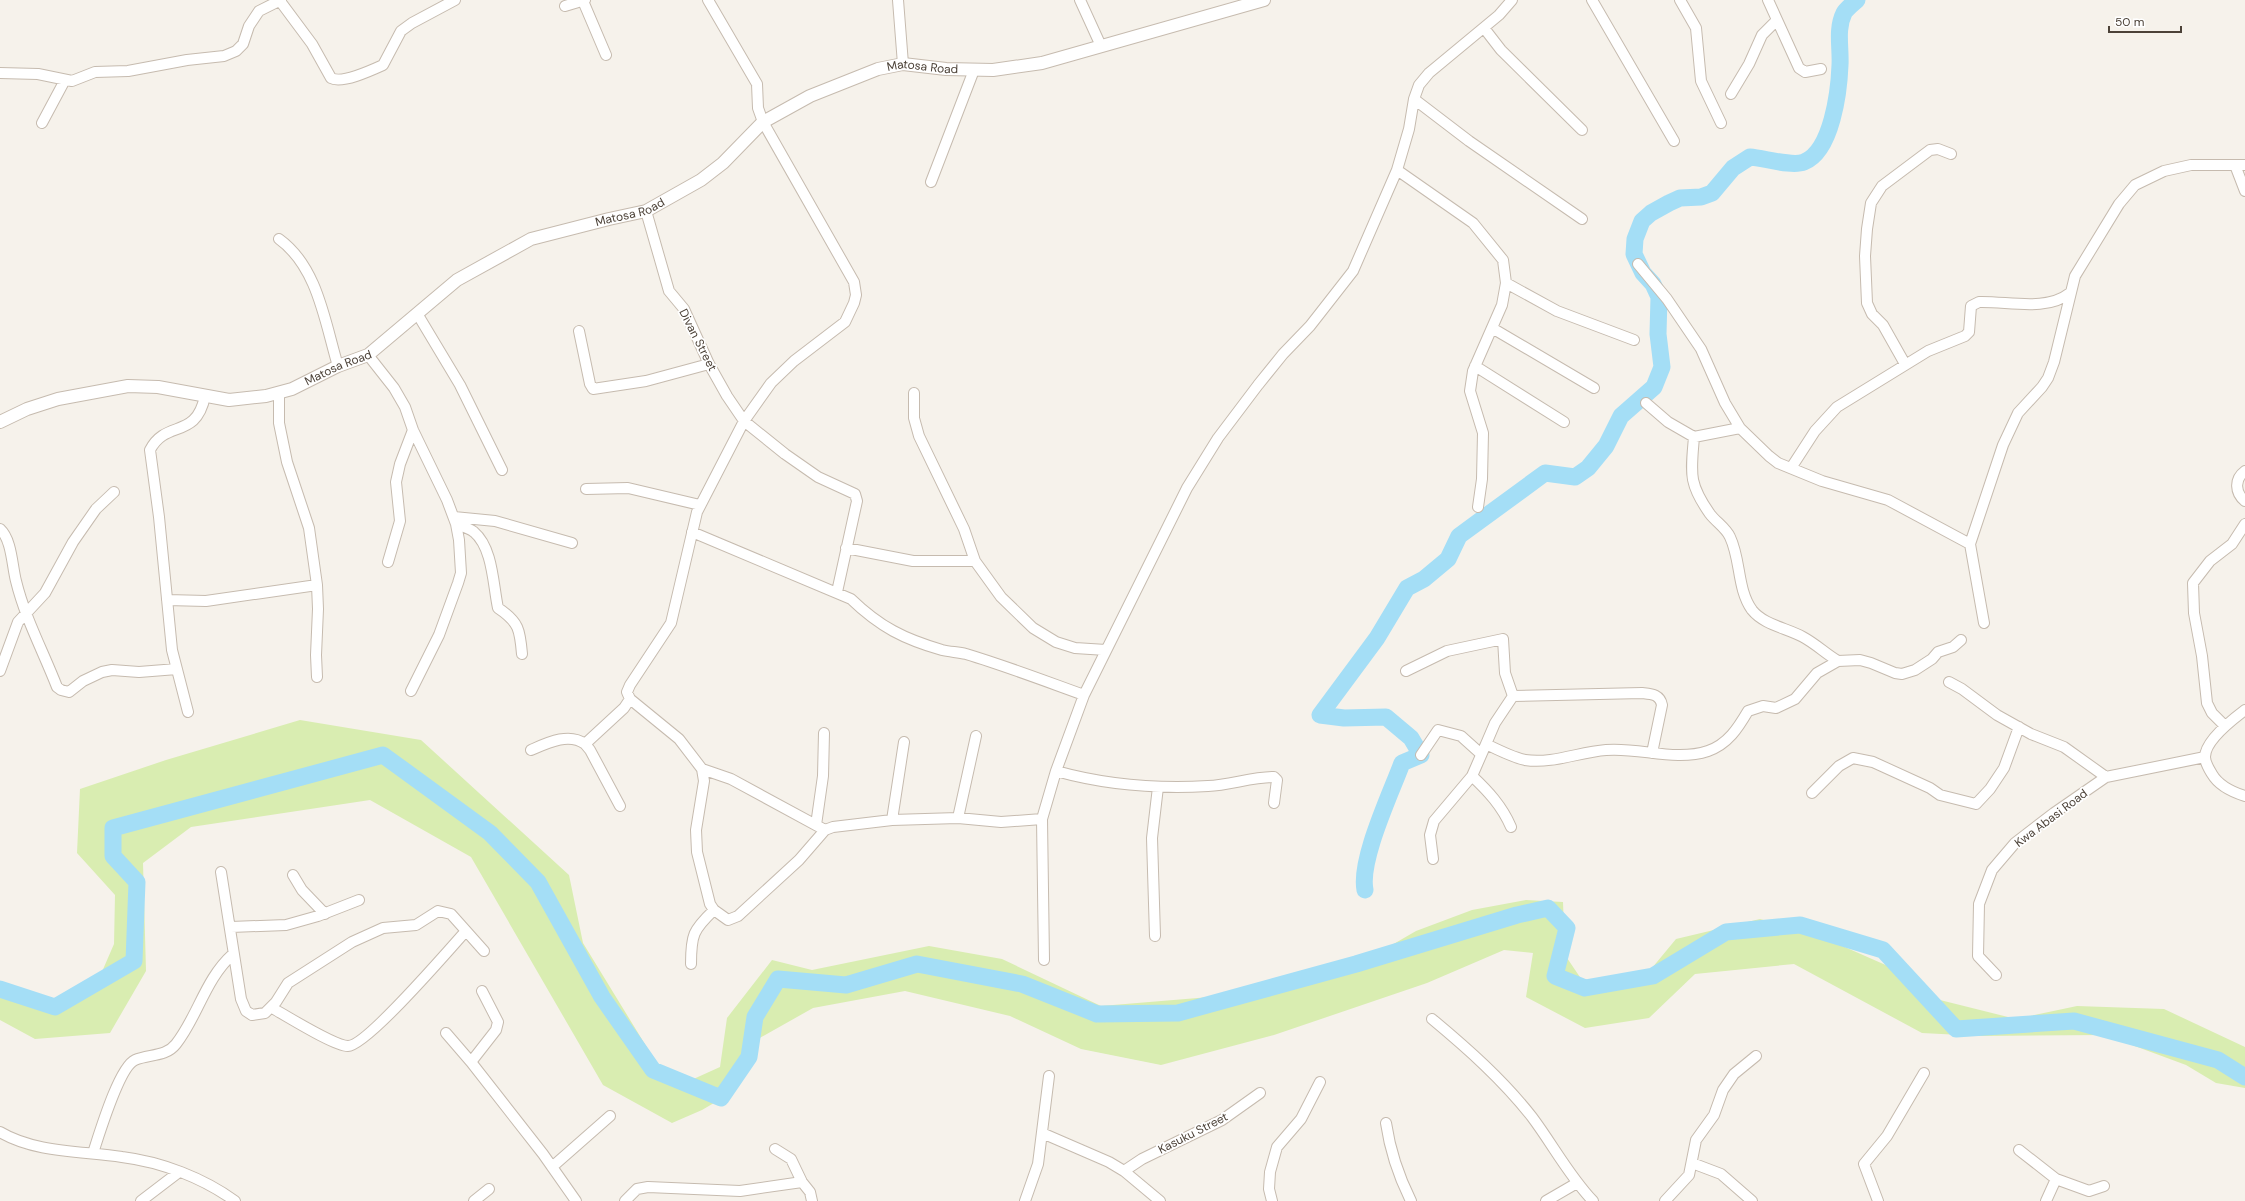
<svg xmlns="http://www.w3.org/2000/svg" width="2245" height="1201" font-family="'DM Sans',sans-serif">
<rect width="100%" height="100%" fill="#f6f2eb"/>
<path fill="#d9edb1" d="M300,720L421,740L569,875L583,943L654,1059L678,1086L720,1067L727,1018L772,960L812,970L929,946L1002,959L1101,1006L1246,994L1359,964L1416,931L1472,910L1526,900L1563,902L1565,955L1588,989L1652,968L1676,939L1760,919L1813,933L1906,974L1940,1000L2016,1019L2077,1006L2164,1009L2245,1047V1088L2216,1083L2186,1065L2105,1035L1980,1036L1922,1033L1794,964L1695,974L1649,1018L1585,1028L1526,997L1533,953L1504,950L1427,983L1274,1035L1161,1065L1081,1049L1010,1016L905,991L813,1008L758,1039L731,1093L702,1110L672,1123L603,1085L471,857L370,800L191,827L143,863L146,971L110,1033L35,1039L0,1020V993L42,1007L101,974L114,944L115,895L77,853L80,789L166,760Z"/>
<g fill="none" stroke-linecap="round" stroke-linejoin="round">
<path stroke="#a4def6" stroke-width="17" d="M1365,890C1359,860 1391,793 1402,763L1421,755L1411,738L1386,717L1344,718L1320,715L1377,638L1407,588L1424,579L1448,559L1459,536L1545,473L1575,477L1588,468L1606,446L1621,416L1654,387L1662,367L1658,334L1659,297L1653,284L1643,273L1634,254L1635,239L1642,221L1651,213L1669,203L1680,198L1701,197L1712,193L1733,168L1750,157C1764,158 1792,167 1804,162C1832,151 1839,91 1840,65C1841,48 1836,29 1844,13C1847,8 1853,4 1857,0
M0,989L55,1007L134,961L137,882L113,856V828L383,755L490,833L538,882L602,997L653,1070L721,1098L749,1057L755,1017L778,979L846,985L917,964L1022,984L1097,1014L1178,1013L1356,964L1517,915L1548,908L1567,928L1555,976L1585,988L1653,976L1726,932L1800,925L1883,950L1956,1029L2074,1021L2218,1060L2245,1077"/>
<g stroke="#c6bbaf" stroke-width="12">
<path id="minor" d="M898,0L903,64
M1080,0L1101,46
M1592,0L1674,141
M1680,0L1696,28L1701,81L1721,123
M1768,0L1799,68L1805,72L1821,69
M280,1L312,44L331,78C342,84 372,70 383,65L401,31L412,23L455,0
M583,1L606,55
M565,6L585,0
M1484,28L1501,50L1582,130
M0,73L38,74L72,81L95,72L128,71L187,60L224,56L236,51L243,44L249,26L259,11L281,0
M1731,94L1749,64L1762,35L1777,20
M1414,99L1469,141L1582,219
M42,123L65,80
M2235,165L2245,191
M1397,170L1473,223L1503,260L1506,283L1502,305L1473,371L1470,391L1483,433L1482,479L1478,507
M931,182L974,70
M646,211L669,291L684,309L709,364L727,396L744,421L785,454L818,477L855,494L857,501L837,592
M279,239C318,267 325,323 338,366
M1638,264L1667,299L1701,349L1725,403L1740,428L1769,456L1778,463L1822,481L1888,500L1970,544
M1506,283L1557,311L1634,340
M418,315L460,385L502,470
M1492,328L1594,388
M579,331L590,384L593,389L646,381L709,364
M368,355L394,388L405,407L413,430L447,500L456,524L459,540L461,573L458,583L439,635L411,691
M1905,364L1883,325L1872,314L1867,303L1865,256L1867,229L1871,203L1882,186L1930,150L1938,149L1951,154
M1475,366L1564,422
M279,392V423L287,462L309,528L317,585L318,609L316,655L317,677
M914,393V418L919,436L964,529L975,561L1001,597L1033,628L1056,642L1075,648L1106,650
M1646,403L1668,422L1694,437L1740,428
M1694,437C1691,473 1688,483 1710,514C1716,522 1726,528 1730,537C1741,560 1737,589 1752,610C1764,625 1787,628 1803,637C1816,644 1826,654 1838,661
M1791,468L1815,431L1837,407L1928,351L1965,336L1969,332L1971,306L1979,302C2008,301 2046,312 2070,293
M2245,471C2234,479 2235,493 2245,501
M586,489L628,488L700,505
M454,517L495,521L572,543
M456,524C461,526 469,528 474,532C493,548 493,585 498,608C519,622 520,630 522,654
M0,529C12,540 12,566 16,581C25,618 43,651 57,687L61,690L69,692L83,681L102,672L112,670L139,672L177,669
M692,532L851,599C880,627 904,639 942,650C950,652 958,652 966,654C1006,666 1045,681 1084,695
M846,548L913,561H975
M388,562L400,521L396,482L400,464L413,430
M167,600L206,601L317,585
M1984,623L1970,544L2003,445L2018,413L2042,387L2048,378L2054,362L2075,276L2119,204L2135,185L2164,171L2191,165H2245
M0,671L18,622L45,593L73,542L96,509L114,492
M1406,671L1447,651L1503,639L1505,673L1513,696
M1949,682L1962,689L1997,715L2031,734L2064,747L2106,777
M1513,696L1642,693C1651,694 1660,694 1662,705L1652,753
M630,699L627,692L630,685L671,623L697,512L744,421L771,383L794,361L845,322L854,303L856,295L854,282L763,122L758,108L757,84L708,0
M2245,710C2233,719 2205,741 2205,757C2205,763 2209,769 2212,774C2219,786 2232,792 2245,796
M188,712L172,650L159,517L150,450C166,419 196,440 205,396
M2225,726L2212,713L2207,703L2202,656L2194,613L2193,583L2210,561L2232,544L2245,524
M585,744L590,750L620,806
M1486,744L1495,723L1513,696
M531,750C547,743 569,732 585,744L624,708L630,699L679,739L702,769L704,781L696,830L697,852L710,904L714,910
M1421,755L1438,730L1461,736L1481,754
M702,769L731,779L825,830
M1056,771C1106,785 1156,789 1208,786C1230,785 1252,777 1274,777L1277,780L1274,803
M1812,793L1839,766L1853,758L1873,762L1930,788L1940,795L1976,804L1990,789L2004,768L2019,727
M958,818L976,736
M1042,819L1044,960
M892,820L904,742
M816,825L823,776L824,733
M1511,827C1502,806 1488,791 1472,776L1486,744C1498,750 1512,757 1525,760C1553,764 1579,752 1606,750C1640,747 1675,762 1708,751C1728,744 1738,728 1748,711L1763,706L1776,708L1795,699L1817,673L1838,661L1860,660L1871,663L1895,673L1902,674L1915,670L1932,659L1938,652L1953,647L1961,640
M1433,859L1430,835L1434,821L1472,776
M221,872L241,999L246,1011L252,1015L265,1013L276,1002L288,983L352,942L383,928L416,925L438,911L451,914L484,951
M293,875L302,890L325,914
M231,927L286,925L318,916L359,900
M1155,936L1152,838L1158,787
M691,964C691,935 693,930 714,910L728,920L738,916L799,860L825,830L833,827L892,820L958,818L1001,822L1042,819L1056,771L1084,695L1187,488L1218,438L1258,385L1283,354L1310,326L1353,271L1397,170L1409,129L1414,99L1419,85L1429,73L1499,15L1512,0
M1996,975L1978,956L1979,904L1992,870L2015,843L2054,813L2106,777L2205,757
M272,1008C287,1016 334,1046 348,1046C366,1046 449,950 465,932
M1432,1019C1468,1049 1503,1080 1532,1117C1553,1145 1569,1176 1593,1201
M446,1033L471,1062L543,1154L576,1201
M471,1062L496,1030L498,1022L482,991
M1386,1123C1390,1150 1399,1177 1411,1201
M0,1132C35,1153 83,1151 122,1157C162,1162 203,1178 235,1201
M1042,1133L1109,1162L1124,1171L1160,1201
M775,1149L791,1159L802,1182L810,1192L812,1201
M2019,1150L2056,1179L2089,1191L2104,1186
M93,1153C99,1135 119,1067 135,1060C149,1054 166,1057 176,1044C198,1016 205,979 233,954
M1692,1163L1721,1174L1752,1201
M552,1167L610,1116
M1124,1171L1142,1159L1222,1120L1260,1093
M141,1201L179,1172
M474,1201L489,1189
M625,1201L637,1189L648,1187L740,1191L802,1182
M1025,1201L1038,1164L1049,1076
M1272,1201L1269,1189L1270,1172L1277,1147L1301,1119L1320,1082
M1546,1201L1577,1183
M1665,1201L1689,1175L1696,1140L1714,1115L1723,1090L1734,1074L1756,1056
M1878,1201L1864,1164L1887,1136L1924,1073
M2046,1201L2056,1179"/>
</g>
<g stroke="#c6bbaf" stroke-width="14">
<g id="tertiary">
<path id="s1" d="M0,422L27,409L58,399L128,386L158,387L229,400L266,396L292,389L338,366L368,355L457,280L531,239L609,219L646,211L701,180L723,163L763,122L810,96L878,69L903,64L946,69L993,70L1042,63L1264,0"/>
</g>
</g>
<use href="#minor" stroke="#fff" stroke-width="10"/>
<use href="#tertiary" stroke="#fff" stroke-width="12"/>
</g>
<g text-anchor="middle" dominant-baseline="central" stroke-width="3.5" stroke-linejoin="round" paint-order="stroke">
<g font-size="12" fill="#4c4238" stroke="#fff">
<text stroke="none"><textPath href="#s1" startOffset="1023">Matosa Road</textPath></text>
<text stroke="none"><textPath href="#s1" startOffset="687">Matosa Road</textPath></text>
<text transform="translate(698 340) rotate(63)">Divan Street</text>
<text stroke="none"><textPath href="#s1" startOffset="351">Matosa Road</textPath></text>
<text transform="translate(2051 818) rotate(-37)">Kwa Abasi Road</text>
<text transform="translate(1193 1133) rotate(-27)">Kasuku Street</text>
</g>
</g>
<path d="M2109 26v6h72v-6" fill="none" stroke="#4c4238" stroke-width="2"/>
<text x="2115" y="26" font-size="12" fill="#4c4238" stroke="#ffffff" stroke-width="3" paint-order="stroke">50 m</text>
</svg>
